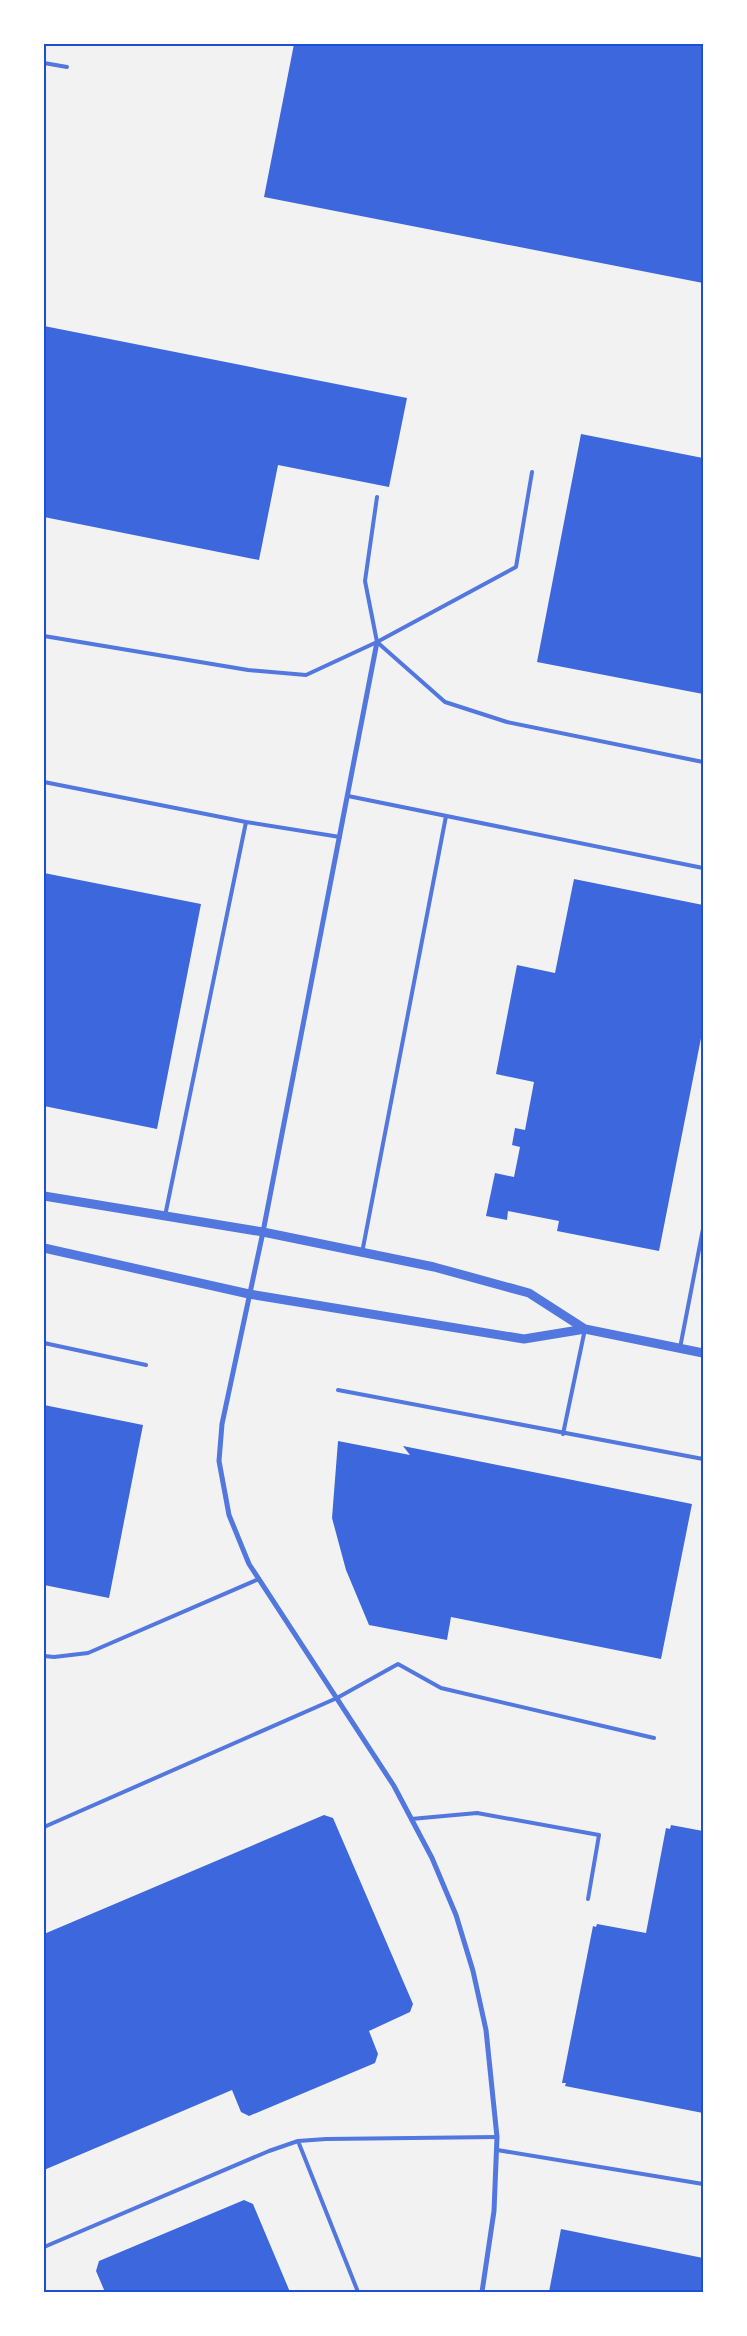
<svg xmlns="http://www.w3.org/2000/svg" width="747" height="2336" font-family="'Fira Sans',sans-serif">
<rect width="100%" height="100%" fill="#f2f2f2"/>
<path fill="#3d67dc" d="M294,44H703V283L264,197Z
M44,326L407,398L389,487L278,465L259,560L44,517Z
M581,434L703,458V694L537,662Z
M44,873L201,904L157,1129L44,1106Z
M574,879L703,905V1028L659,1251L557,1231L559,1221L508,1211L507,1220L486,1216L495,1173L514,1177L520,1147L512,1145L515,1128L525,1130L534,1082L496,1074L517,965L555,973Z
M44,1405L143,1425L109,1598L44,1585Z
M338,1441L410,1455L403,1446L692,1504L661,1659L451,1617L447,1640L369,1625L346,1570L332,1518Z
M324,1815L333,1818L413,2004L410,2012L369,2031L378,2054L375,2063L249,2116L241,2112L232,2090L44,2170V1934Z
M671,1825L703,1831V2113L565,2086L566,2083H562L593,1926L596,1927L597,1924L646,1933L666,1828L670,1829Z
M244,2200L253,2204L290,2292H105L96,2271L99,2261Z
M561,2229L703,2258V2292H549Z"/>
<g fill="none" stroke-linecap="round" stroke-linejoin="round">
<path stroke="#5277de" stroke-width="4" d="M44,63L67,67
M377,497L365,581L377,642L445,702L507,722L703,762
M44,636L248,670L306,675L377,642L516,567L532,472
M44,782L246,822L165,1216
M348,796L703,868
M246,822L340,837
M362,1253L446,816
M44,1343L146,1365
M680,1348L703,1229
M338,1390L703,1459
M563,1434L585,1329
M44,1656L54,1657L88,1653L259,1579
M411,1819L477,1813L599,1835L588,1899
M44,1827L337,1698L398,1664L441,1688L654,1738
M298,2141L358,2292
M497,2150L703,2184
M44,2247L269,2151L298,2141L326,2139L497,2137"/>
<path stroke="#5277de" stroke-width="5" d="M377,642L263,1232L222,1424L219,1461L229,1515L249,1564L394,1786L432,1858L456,1915L473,1971L486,2030L497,2137L494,2211L482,2292"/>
<path stroke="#5277de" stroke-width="9" d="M44,1196L263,1232L434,1267L529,1293L585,1329
M44,1248L249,1294L524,1339L585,1329L703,1353"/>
</g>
<rect width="747" height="2336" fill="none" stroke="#ffffff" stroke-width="90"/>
<rect x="45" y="45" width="657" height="2246" fill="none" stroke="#1d4ed8" stroke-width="2"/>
</svg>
